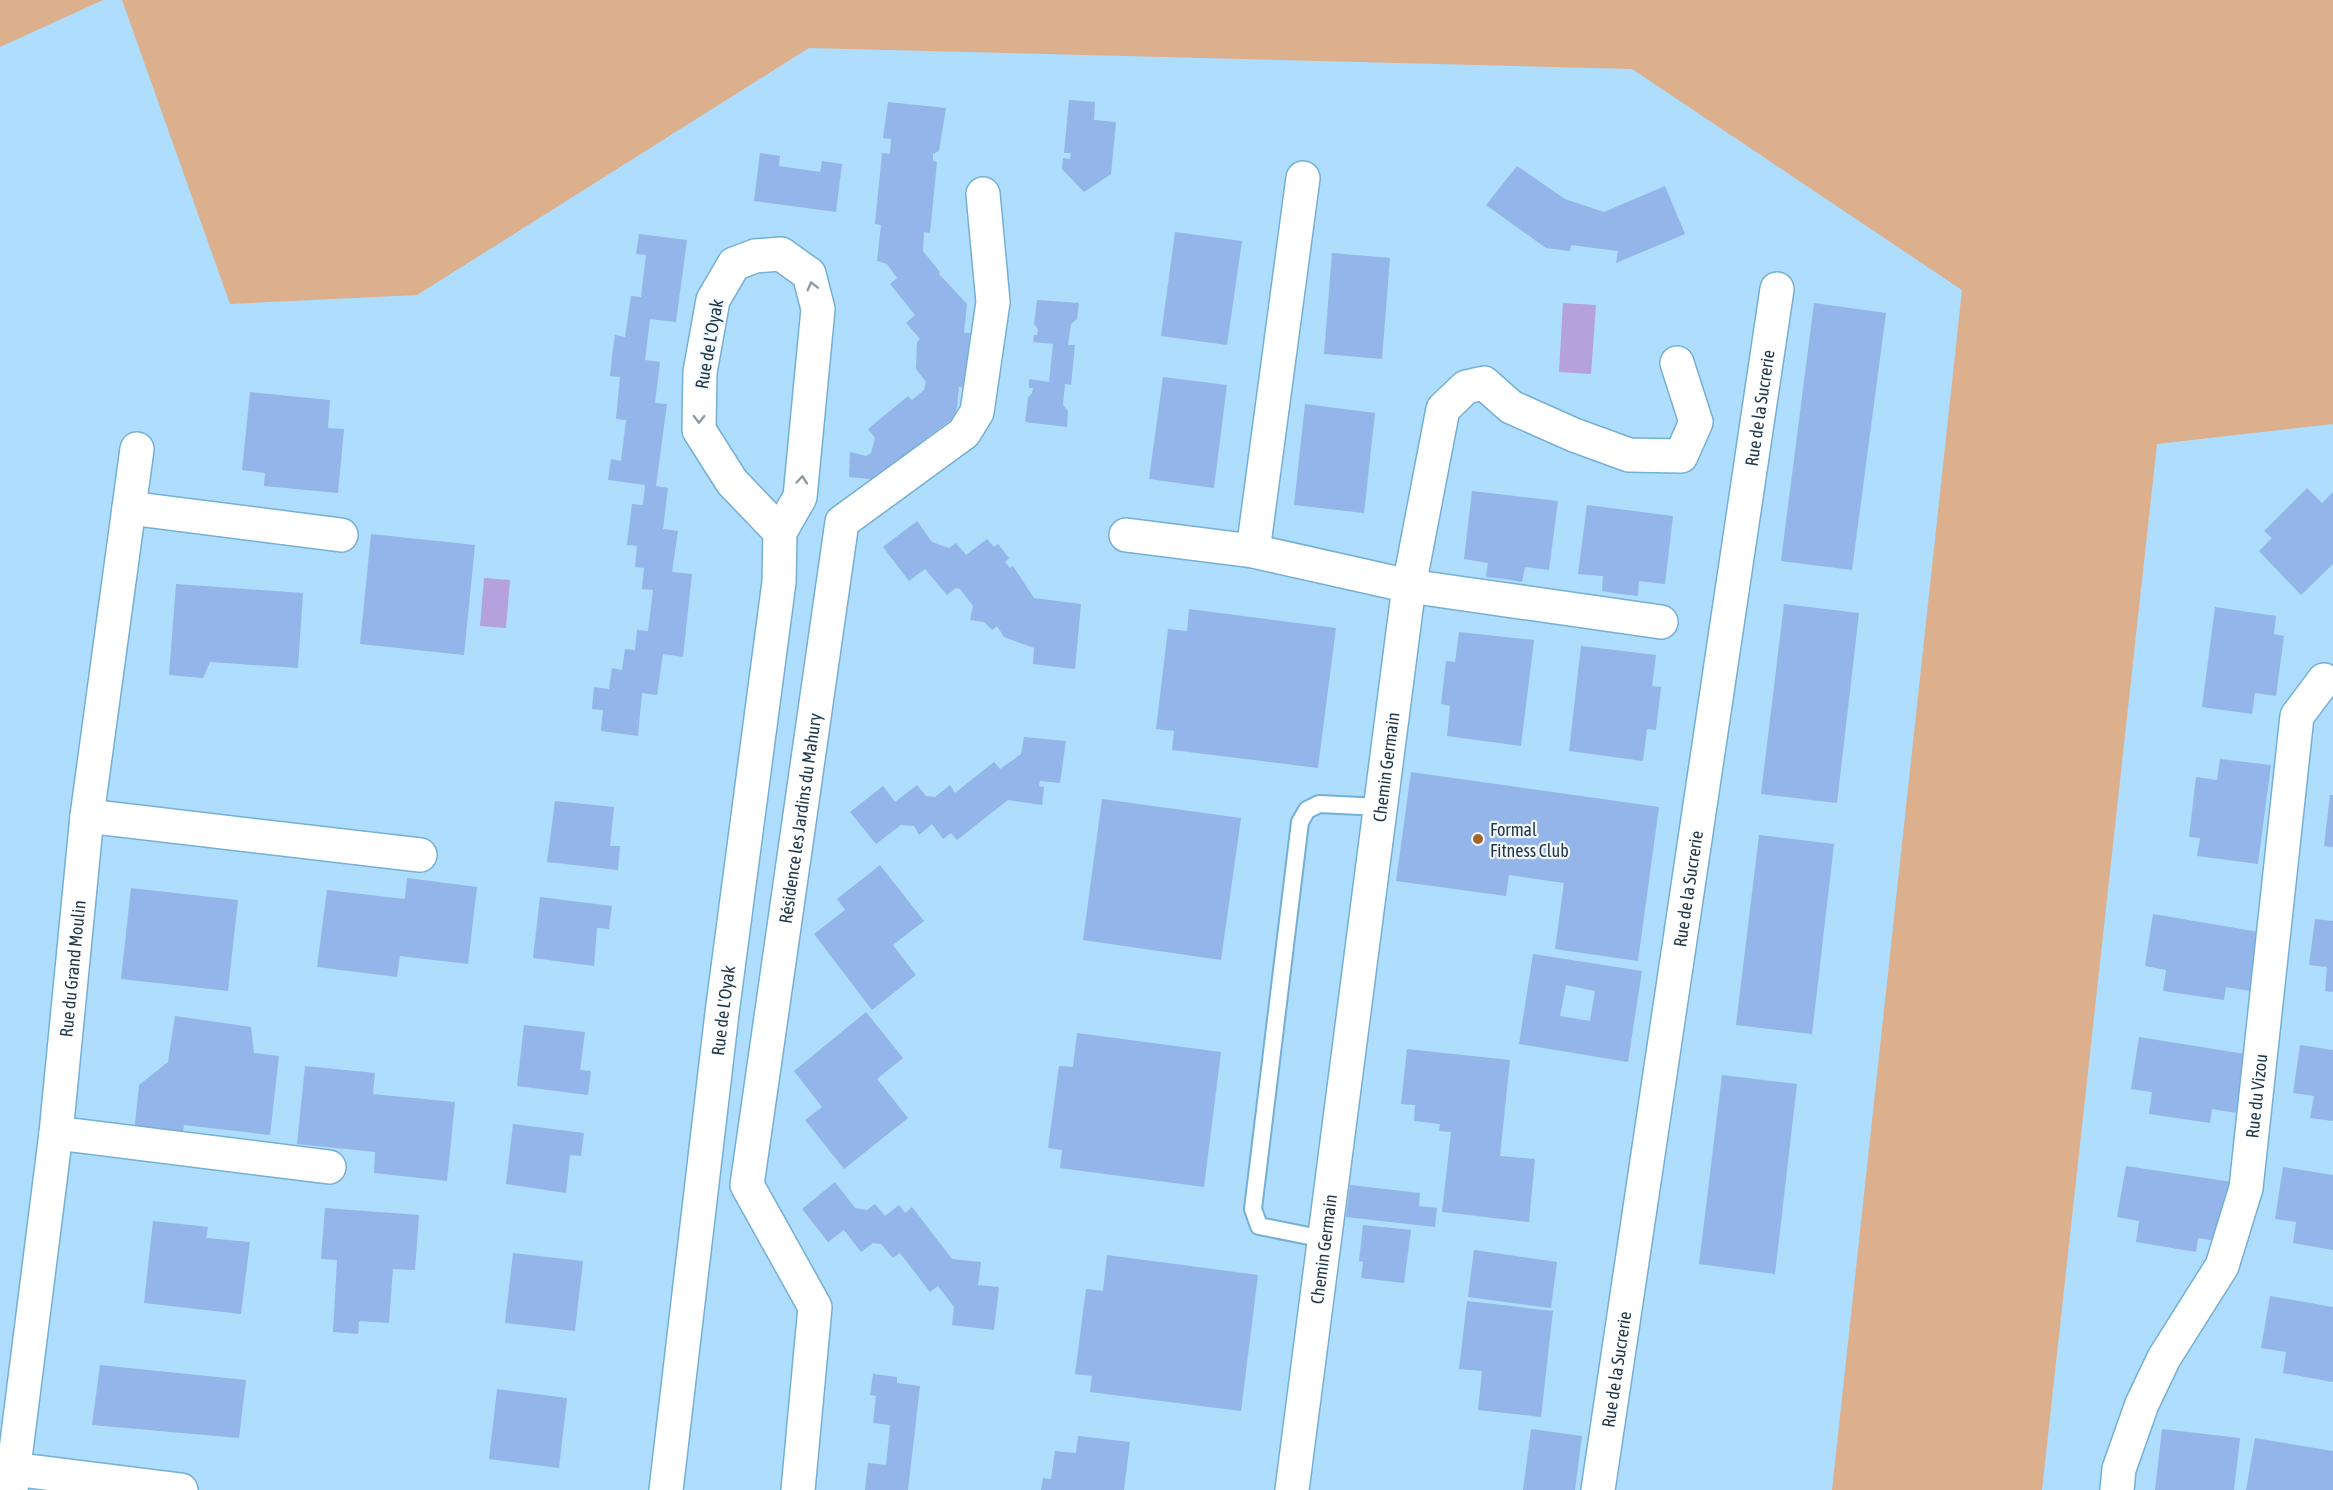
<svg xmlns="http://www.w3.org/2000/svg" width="2333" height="1490" font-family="'Asap Condensed',sans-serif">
<rect width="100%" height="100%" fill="#aeddfe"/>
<path fill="#dcaf8d" d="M0,0H103L0,47Z
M122,0H2333V424L2157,444L2042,1490H1832L1962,290L1632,69L809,48L417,295L230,304Z"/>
<path fill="#b5a1de" d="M1563,303L1596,305L1591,374L1559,372Z
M484,578L510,580L506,628L480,626Z"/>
<path fill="#93b5e9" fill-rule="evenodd" d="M1069,100L1095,102L1094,120L1116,122L1111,174L1084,192L1062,169L1063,158L1070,159L1071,153H1064Z
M888,102L946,108L939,151L933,154V161L937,162L930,233L924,232L923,251L940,272L939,274L967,304L964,333H970L965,387H959L956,416L921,442L923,444L879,480L849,477L850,452L866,456L871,453L875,438L868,429L908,396L912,400L924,390L926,382L916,369L917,342L920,339L906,323L915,315L890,284L897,278L887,264L877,261L881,225L875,224L882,153L890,154L891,139L883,138Z
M760,153L780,156L779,166L820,172L822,161L842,164L836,212L754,201Z
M1517,166L1565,199L1604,212L1665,186L1685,234L1616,263L1618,251L1571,245L1570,251L1546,248L1486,205Z
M1175,232L1242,241L1227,345L1161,336Z
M639,234L687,240L676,322L650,319L645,360L660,362L655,403L667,404L656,486L668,488L663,529L678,531L672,572L692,574L683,657L663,654L657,695L642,693L638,736L601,731L603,710L592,709L594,687L609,689L612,668L622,670L625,649L635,650L637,630L648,631L653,590L642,589L644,568L635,567L637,546L627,545L632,504L643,505L645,485L608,480L611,459L621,461L626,420L616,419L620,377L610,376L612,356L615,335L625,337L631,296L641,297L646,255L636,254Z
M1332,253L1390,258L1382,359L1324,354Z
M1037,300L1079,303L1077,319L1071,324L1068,345H1075L1071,385L1065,384L1063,405L1068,411L1067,427L1025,422L1028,398L1032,393L1033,388H1029V379L1049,382L1053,344L1033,342L1034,335H1037L1038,329L1034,324Z
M1814,303L1886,313L1852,570L1781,561Z
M1163,377L1227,385L1214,488L1149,479Z
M250,392L330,400L328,428L344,429L338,493L264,486L265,473L242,470Z
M1305,404L1375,413L1364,513L1294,505Z
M2307,488L2322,503L2333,492V564L2301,595L2259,551L2272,538L2264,531Z
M1472,491L1558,501L1549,570L1525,567L1522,582L1505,579L1486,577L1488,563L1464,559Z
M1587,505L1673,516L1665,584L1639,581L1638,596L1620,594L1602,591L1603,576L1578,574Z
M917,521L932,542L949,548L956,543L966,555L987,539L994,547L998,544L1009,558L1005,562L1010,568L1013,566L1034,598L1081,604L1075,669L1033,664L1034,648L1004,637L997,626L992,630L984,622L970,620L973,606L960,589L956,588L947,595L925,569L909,581L883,547Z
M371,534L475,545L464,655L360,644Z
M176,584L303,593L298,668L210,662L203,678L169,675Z
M1784,604L1859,613L1837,803L1761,794Z
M2215,607L2276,616L2274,634L2284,636L2276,696L2255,693L2252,714L2202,707Z
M1189,609L1336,628L1318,768L1172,750L1174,731L1156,729L1168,629L1187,631Z
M1459,632L1534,640L1521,746L1447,736L1450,706L1441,704L1446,661L1455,662Z
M1581,646L1656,655L1652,686L1661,687L1656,730L1647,729L1643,761L1569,751Z
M1024,737L1066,741L1060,783L1040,781L1039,786L1044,787L1042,805L1008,800L957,840L951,833L943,839L932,824L919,835L914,826L901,825L876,844L850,812L883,786L895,802L917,785L926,796L935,797L950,785L955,793L994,762L1000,769L1021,754Z
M2220,759L2271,765L2258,864L2197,856L2200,838L2189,837L2196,777L2217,780Z
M1411,772L1659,807L1638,961L1555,949L1564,883L1509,875L1506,896L1396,881Z
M2330,795H2333V847L2324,846Z
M1102,799L1241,818L1221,960L1083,940Z
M555,801L614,807L610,846H620L618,870L547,862Z
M1759,835L1834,844L1812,1034L1736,1025Z
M880,865L924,921L893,945L916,975L872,1010L814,934L845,910L837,899Z
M407,878L477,887L468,964L400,956L397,977L317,967L327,890L405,899Z
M131,888L238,900L228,991L121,979Z
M540,897L612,906L609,929L597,928L594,966L533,958Z
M2153,914L2259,932L2250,991L2226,987L2224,1000L2163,991L2166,970L2145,966Z
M2315,919L2333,921V992L2325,991L2327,967L2309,965Z
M1533,954L1642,971L1628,1062L1519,1044ZM1566,985L1595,991L1590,1021L1560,1016Z
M866,1012L903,1058L877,1079L908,1118L844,1169L805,1120L822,1107L794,1071Z
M175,1016L251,1027L254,1053L279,1056L270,1135L184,1125L182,1140L134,1134L139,1085L168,1062Z
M524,1025L585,1032L580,1070L591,1071L588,1095L517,1086Z
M1077,1033L1221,1052L1204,1187L1060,1168L1062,1150L1048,1148L1059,1066L1073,1067Z
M2139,1037L2245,1054L2236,1113L2212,1109L2210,1123L2149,1114L2152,1092L2131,1089Z
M2300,1045L2333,1050V1121L2310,1118L2314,1096L2293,1093Z
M1407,1049L1510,1060L1500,1156L1535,1159L1529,1222L1442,1212L1451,1132L1439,1131L1440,1124L1414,1121L1415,1105L1401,1104Z
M305,1066L375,1073L373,1094L455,1102L447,1181L374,1173L375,1152L297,1144Z
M1722,1075L1797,1084L1775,1274L1699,1264Z
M513,1124L584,1133L581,1156L570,1155L566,1193L506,1184Z
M2126,1166L2232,1182L2222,1242L2198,1238L2196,1252L2136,1242L2139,1221L2117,1217Z
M2283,1167L2333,1175V1250L2293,1243L2296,1222L2275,1219Z
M835,1182L855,1208L867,1210L875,1204L885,1216L899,1205L905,1213L912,1207L952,1259L981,1262L978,1285L999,1287L994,1330L952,1325L954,1307L938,1286L930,1292L900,1253L893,1258L881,1244L873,1243L861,1252L844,1230L828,1242L802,1209Z
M1350,1185L1420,1193L1419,1206L1437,1208L1435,1227L1346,1217Z
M325,1208L419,1215L415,1270L393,1269L389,1323L359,1321L358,1334L333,1332L337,1260L321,1259Z
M153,1221L208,1227L206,1238L250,1242L241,1314L144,1303Z
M1363,1225L1411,1230L1404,1283L1361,1278L1363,1262L1359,1261Z
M1474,1250L1557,1262L1551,1308L1468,1297Z
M513,1253L583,1261L575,1331L505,1323Z
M1107,1255L1258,1275L1241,1411L1090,1392L1092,1376L1075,1374L1086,1289L1103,1291Z
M2270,1296L2333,1307V1382L2283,1373L2286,1352L2261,1348Z
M1467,1301L1553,1311L1541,1417L1478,1410L1482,1371L1459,1369Z
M100,1365L246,1380L239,1438L92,1425Z
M873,1374L897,1377V1383L920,1386L908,1490H865L868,1463L886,1465L890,1425L873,1423L876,1396L870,1395Z
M497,1389L567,1398L559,1468L489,1459Z
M1531,1429L1582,1436L1575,1490H1523Z
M2162,1429L2240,1438L2234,1490H2155Z
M1078,1436L1130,1442L1124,1490H1041L1043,1478L1051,1479L1055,1451L1076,1453Z
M2255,1438L2333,1451V1490H2246Z"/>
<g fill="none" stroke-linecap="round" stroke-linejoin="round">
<g stroke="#74afd6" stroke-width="20">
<path id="lane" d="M1324,1239L1259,1226L1253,1209L1300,822L1307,810L1319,804L1381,807"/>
</g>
<g stroke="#74afd6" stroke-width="36">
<g id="street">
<path d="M129,508L341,535"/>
<path d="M1126,535L1253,551L1409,586L1661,622"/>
<path d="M1253,551L1303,178"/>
<path d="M87,816L420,855"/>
<path d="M56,1133L329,1167"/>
<path d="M13,1469L181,1490"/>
<path id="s1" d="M11,1490L56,1133L87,816L137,449"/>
<path id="s2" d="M666,1490L722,1013L779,582L780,532L800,497L818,309L809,274L781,254L755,256L734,264L713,300L700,372L699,430L732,482L780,532"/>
<path id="s3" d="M798,1490L815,1307L747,1185L842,522L964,433L977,412L993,302L983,194"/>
<path id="s4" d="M1292,1490L1409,586L1443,409L1466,387L1484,383L1511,407L1574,435L1629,455L1681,456L1696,422L1677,363"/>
<path id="s5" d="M1598,1490L1777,289"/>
<path id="s6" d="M2117,1490L2119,1469L2142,1404L2164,1358L2222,1266L2246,1188L2297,716L2324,680"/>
</g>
</g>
<use href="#lane" stroke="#fff" stroke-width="16"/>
<use href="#street" stroke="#fff" stroke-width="33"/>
</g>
<defs><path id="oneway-chevron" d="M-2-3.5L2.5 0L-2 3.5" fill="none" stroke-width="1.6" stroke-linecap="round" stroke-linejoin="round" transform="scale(1.5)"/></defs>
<g stroke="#8f9ba4">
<use href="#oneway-chevron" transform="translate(812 286) rotate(-104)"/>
<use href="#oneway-chevron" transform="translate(699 419) rotate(91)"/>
<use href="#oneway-chevron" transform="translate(802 480) rotate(-85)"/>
</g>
<circle fill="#a4652d" stroke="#f2f8fc" stroke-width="2" cx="1478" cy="839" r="6"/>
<g text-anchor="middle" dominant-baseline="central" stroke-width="4.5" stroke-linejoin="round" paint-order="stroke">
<g font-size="18" fill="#1f3748" stroke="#f2f8fc">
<text transform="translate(709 344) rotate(-80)">Rue de L'Oyak</text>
<text stroke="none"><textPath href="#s5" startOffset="1094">Rue de la Sucrerie</textPath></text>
<text stroke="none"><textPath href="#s4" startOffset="729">Chemin Germain</textPath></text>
<text stroke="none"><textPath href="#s3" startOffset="694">Résidence les Jardins du Mahury</textPath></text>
<text stroke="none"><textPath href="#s5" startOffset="608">Rue de la Sucrerie</textPath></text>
<text stroke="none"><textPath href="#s1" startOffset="525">Rue du Grand Moulin</textPath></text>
<text stroke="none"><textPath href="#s2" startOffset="483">Rue de L'Oyak</textPath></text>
<text stroke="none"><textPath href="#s6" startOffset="424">Rue du Vizou</textPath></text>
<text stroke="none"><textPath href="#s4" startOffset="243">Chemin Germain</textPath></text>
<text stroke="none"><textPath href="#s5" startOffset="122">Rue de la Sucrerie</textPath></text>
</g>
<g font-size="18" fill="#1f3748" stroke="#f2f8fc" text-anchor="start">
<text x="1490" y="829">Formal<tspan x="1490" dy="21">Fitness Club</tspan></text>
</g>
</g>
</svg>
